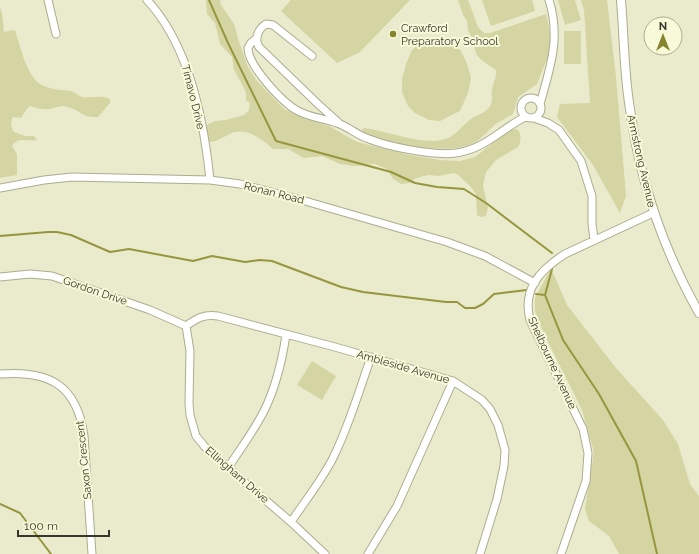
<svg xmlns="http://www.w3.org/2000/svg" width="699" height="554" font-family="Raleway,sans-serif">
<rect width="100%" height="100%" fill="#eaebcc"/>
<path fill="#d4d5a2" d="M206,0H220L221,5L234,24L239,42L248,67L257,81L284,109L305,119L329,126L357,142L409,155L440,160L460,161L475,157L510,130L517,129C522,134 521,141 518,147L496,160L486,172L483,186L488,208L486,216L481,217L477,215L476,194L470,186L458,175L454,173L438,176L429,175L420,177L414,179L410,183L401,184L393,179L387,169L375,164L355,166L340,164L322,156L304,158L288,149H273C262,139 245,126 230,134C222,137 218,142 209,142L206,134L207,125L215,121L226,120L244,115L249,110L250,103L246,100V93L242,84L234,70L232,57L220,44L215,23L207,14Z
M291,0H410L360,52L337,63L281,11Z
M458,0H468L478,27L484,33H490L546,14L551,36L550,51L537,84L518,97L513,114C508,117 502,120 497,123C489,129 483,138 474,143C445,156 391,145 363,132L362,130L364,128C385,130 431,149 450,137C459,132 465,122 474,117C482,113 491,111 492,99C492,96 491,93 492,90C493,82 497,78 496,70C485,62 472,57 475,42L468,31L467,20L464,17Z
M482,0H532L535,11L491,26Z
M558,0H575L581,20L565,25Z
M581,0H607L616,77L626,196L620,213L593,165L557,117L560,104L590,103L584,10Z
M0,8C3,12 3,25 4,32L15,30C20,45 27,80 44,86C53,90 62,90 71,91C75,92 78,96 82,97C92,98 101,95 110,99V103L98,117C82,118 82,111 68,107C61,104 56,108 50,109C43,110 36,108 30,106L27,109L21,118L13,117L12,119L11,126L14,132L25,136H34L37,140C28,142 18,136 12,146L17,154V175L0,178Z
M564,31H581V64H564Z
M436,37L448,40L461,51L467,64L471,78L468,93L460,111L440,121L429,120L415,113L408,106L402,92V79L406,64L412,50L423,40Z
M551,268L567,305L616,368L663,420L678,444L690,484L699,496V554H619L609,536L589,521L585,509L594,452L582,410L545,336L535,311V298Z
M312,361L336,376L322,400L297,385Z"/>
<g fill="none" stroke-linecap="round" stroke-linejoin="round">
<path stroke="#97963e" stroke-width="2" d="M209,0L228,43L276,141L391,172L415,183L437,187L464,189L486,203L552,253
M0,236L48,232H57L71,235L110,252L129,249L193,261L212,256L245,262L260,260L272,261L341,287L363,292L446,302H457L465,308H475L483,304L494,294L527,290
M552,269L545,295L563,340L599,394L636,461L657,554
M536,294L545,295
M0,504L20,513L51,554"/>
<g stroke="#acac8f" stroke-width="9">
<path id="minor" d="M48,0L56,34
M147,0C189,45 204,120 210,180
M257,38L251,43L248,48C248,66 283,103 298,111C311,118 328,119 342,125C351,129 359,136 369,139C389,147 434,156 456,153C485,149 501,129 525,117
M312,56L273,25L266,24C258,29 254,39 259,47L319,105L338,122
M521 108a10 10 0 1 1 20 0a10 10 0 1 1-20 0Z
M540,104C550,68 561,38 549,0
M534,118L548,123L559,130L581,161L592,196V223L594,240
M0,188L44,180L72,177L210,180L240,184L305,201L447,242L485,256L535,283
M0,277L30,274L52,276L150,310L186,326
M186,326C197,318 204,314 218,316L335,347L453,381L482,400L490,409L498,425L505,450L504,466L497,499L480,554
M186,326L190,351L189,403L190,415L196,436L205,447L228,468L291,522L325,554
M0,374C49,370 77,385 84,436L92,554
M228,468C240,449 254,431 264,411C276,387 282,361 286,335
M291,522C305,501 322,480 333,458C349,426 359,391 371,357
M368,554L397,506L453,381
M561,554L586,481L588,453L583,429L530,320C522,289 540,270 565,254L653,213"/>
</g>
<g stroke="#acac8f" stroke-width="10">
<path id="tertiary" d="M621,0C624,36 624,74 630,109C640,181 663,249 699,313"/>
</g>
<use href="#minor" stroke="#fff" stroke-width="7"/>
<use href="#tertiary" stroke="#fff" stroke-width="8"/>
</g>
<circle fill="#85832d" stroke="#f8f9d9" stroke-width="1.5" cx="393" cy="34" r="4"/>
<g text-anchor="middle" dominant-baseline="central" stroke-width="4" stroke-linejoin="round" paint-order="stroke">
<g font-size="11" fill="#36362a" stroke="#f8f9d9" text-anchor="start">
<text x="401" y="28">Crawford<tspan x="401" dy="13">Preparatory School</tspan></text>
</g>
<g font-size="11" fill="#36362a" stroke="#f8f9d9">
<text transform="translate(193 97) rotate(76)">Timavo Drive</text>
<text transform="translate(641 161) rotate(77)">Armstrong Avenue</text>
<text transform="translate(274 193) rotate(14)">Ronan Road</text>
<text transform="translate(95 291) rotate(19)">Gordon Drive</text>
<text transform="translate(552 363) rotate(65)">Shelbourne Avenue</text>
<text transform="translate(403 367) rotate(16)">Ambleside Avenue</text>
<text transform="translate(84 460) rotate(-96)">Saxon Crescent</text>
<text transform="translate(237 475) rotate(41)">Ellingham Drive</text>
</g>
</g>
<g transform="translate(663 36)"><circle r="19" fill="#f8f9d9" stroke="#aaab93"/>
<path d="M0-3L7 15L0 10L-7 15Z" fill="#85832d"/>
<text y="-6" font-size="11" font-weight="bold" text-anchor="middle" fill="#36362a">N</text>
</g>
<path d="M18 530v6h91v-6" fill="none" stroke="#36362a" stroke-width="2"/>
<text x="24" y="530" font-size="12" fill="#36362a" stroke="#f8f9d9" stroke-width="3" paint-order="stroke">100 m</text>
</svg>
